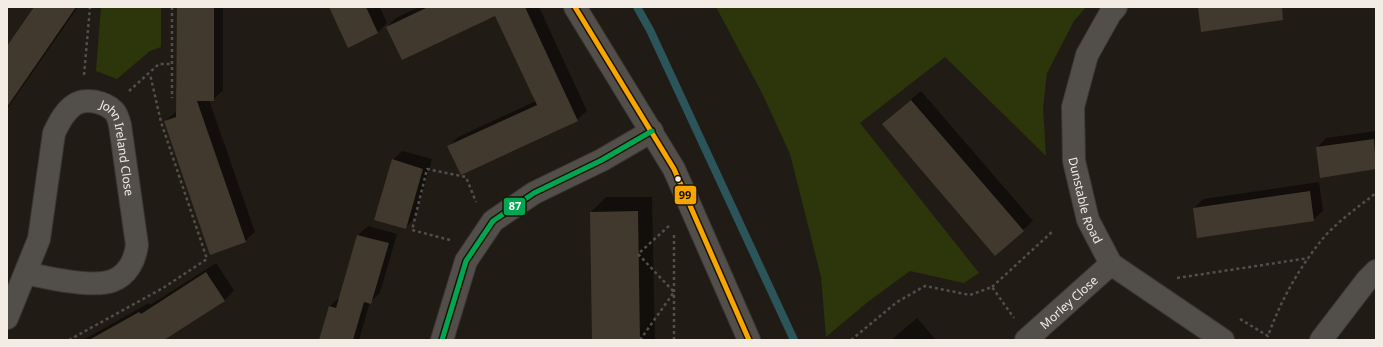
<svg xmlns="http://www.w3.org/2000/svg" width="1383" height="347" font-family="'Noto Sans',sans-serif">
<rect width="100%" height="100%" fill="#201c15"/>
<path fill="#2d350b" d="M101,7H161V47L150,51L117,79L96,71Z
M716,7H1086L1074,21L1047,73L1043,108L1046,156L945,57L860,123L979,273L964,283L910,271L869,301L826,337L821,277L790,154L763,95Z"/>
<path fill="#0007" d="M36,7H78L7,109V48Z
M178,7H223V90L213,100H209L255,232L245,241L165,121L177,111Z
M331,7H380L387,23L378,32Z
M419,7H539L587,111L577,120L448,147L458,137L536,101L496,15L387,27L396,18Z
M921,91L1033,221L1023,230L883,124Z
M1376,131V168L1321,177L1317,148L1326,138Z
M402,151L432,159L415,218L405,228L393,160Z
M1319,182L1323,211L1313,220L1194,208L1203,199Z
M606,197H652L655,340H593L591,212Z
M368,226L397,234L380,293L370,302L359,340H320L330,306L340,297L358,235Z
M216,263L234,290L225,300L172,334L156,340H83L149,303L150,305Z
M917,318L936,340H891Z"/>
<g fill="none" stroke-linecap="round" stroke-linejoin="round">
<path stroke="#2b545b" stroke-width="8" d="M637,7L650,30L794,340"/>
</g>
<path fill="#41392d" d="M34,7H76L7,107V46Z
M177,7H214V101H197L246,242L210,255L164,121L176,117Z
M329,7H366L378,33L348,48Z
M428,7H525L578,121L461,175L447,146L537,105L495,16L402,60L386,27Z
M1198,7H1282L1283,20L1201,32Z
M911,100L1024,231L995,256L882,124Z
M1374,139L1376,169L1320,178L1316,147Z
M392,159L423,169L406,229L374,220Z
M1310,191L1314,221L1197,238L1193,208Z
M638,211L640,340H592L590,212Z
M357,235L389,243L371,304L364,302L353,340H319L329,306L336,308Z
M206,272L225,301L164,340H89L139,312L141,314Z"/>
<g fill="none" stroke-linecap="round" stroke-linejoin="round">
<g stroke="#3b3833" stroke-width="24">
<g id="minor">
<path id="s1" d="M1116,7L1110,14L1087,55L1073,107L1074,161L1088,220L1111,264L1223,340"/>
<path id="s2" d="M7,318L39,239L54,133C59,123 64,112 74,105C85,97 105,102 114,111C117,114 119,121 120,125L137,245C135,260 128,275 112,281C91,288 47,278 26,273"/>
<path d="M442,340L466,261L493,221L534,193L602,160L652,131"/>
<path id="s3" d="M1026,340L1111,264"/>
<path d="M1321,340L1367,280L1376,271"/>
</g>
</g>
<g stroke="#3b3833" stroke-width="24">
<path id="tertiary" d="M575,7L674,169L749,340"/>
</g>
<path stroke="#524f4a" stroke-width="2.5" stroke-dasharray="3 3" stroke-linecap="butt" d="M172,7V98
M84,75L90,7
M129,91L159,64H172
M674,235V340
M450,240L412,230L427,169L466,177L476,202
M1177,278L1309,258
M992,287L1053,231
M1240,319L1268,336C1280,302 1298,270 1320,242C1335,223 1357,208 1376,193
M69,340L163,288L207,259L161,122L150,74
M640,340L674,292L638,254L670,225
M851,340L897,302L925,286L970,295L992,287L1014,318"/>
<use href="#minor" stroke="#524e49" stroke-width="22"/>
<use href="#tertiary" stroke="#524e49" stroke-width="22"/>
<g stroke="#1b1307" stroke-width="8">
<path id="bus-1" d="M575,7L674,169L749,340"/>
</g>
<g stroke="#1b1307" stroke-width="8">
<path id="bus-2" d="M442,340L466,261L493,221L534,193L602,160L652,131"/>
</g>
<use href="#bus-1" stroke="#f7a600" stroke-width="5"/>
<use href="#bus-2" stroke="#00a651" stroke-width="5"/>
</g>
<circle fill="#f2ece4" stroke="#1b1307" stroke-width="1.5" cx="678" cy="179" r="3.5"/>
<g text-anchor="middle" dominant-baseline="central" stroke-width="3" stroke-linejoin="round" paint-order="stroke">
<g font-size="12" fill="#f2ece4" stroke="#1b1307">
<text stroke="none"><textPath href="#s2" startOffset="306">John Ireland Close</textPath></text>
<text stroke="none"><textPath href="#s1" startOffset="205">Dunstable Road</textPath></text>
<text stroke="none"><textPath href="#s3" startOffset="57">Morley Close</textPath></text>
</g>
</g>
<g stroke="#1b1307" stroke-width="1.5">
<rect x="674" y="185" width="23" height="20" rx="4" fill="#f7a600"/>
<rect x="503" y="197" width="23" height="19" rx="4" fill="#00a651"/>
</g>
<g font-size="11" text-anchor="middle" font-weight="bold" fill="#fff">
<text x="515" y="210">87</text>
</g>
<g font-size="11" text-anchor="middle" font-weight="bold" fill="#111">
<text x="685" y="199">99</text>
</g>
<rect width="1383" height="347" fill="none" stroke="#f2ece4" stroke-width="16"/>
</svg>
